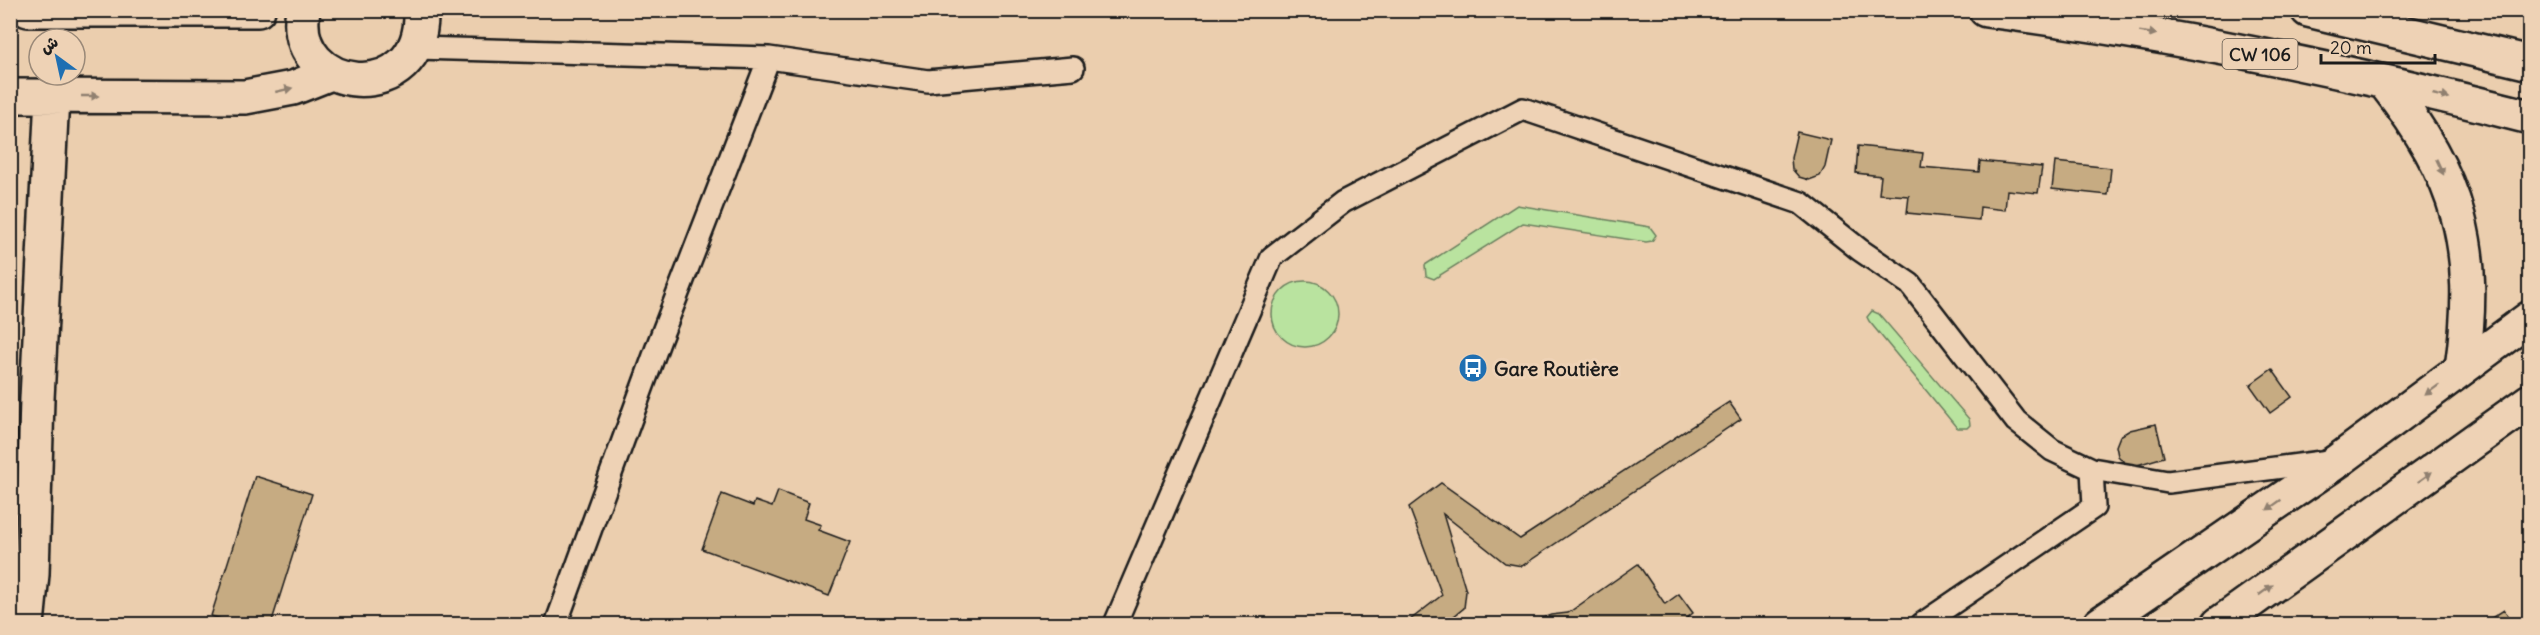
<svg xmlns="http://www.w3.org/2000/svg" width="2540" height="635" font-family="Delius,'Playpen Sans Arabic',sans-serif">
<rect width="100%" height="100%" fill="#ebceae"/>
<filter id="ink" filterUnits="userSpaceOnUse"><feTurbulence type="fractalNoise" baseFrequency=".0167" numOctaves="2"/><feDisplacementMap in="SourceGraphic" scale="12" xChannelSelector="R" yChannelSelector="G"/><feConvolveMatrix kernelMatrix="1 2 1 2 8 2 1 2 1" color-interpolation-filters="sRGB"/></filter>
<g filter="url(#ink)">
<path fill="#b9e39f" stroke="#6a805e" stroke-width="1.5" d="M1517,205L1650,227L1656,235L1652,241L1646,242L1523,223L1434,279L1426,276L1425,265Z
M1272 314a33 33 0 1 1 66 0a33 33 0 1 1-66 0Z
M1872,311L1879,314L1969,419L1970,425L1967,428H1957L1869,321L1867,317Z"/>
<path fill="#c6ab82" stroke="#1c1c1c" stroke-width="1.5" d="M1797,132L1831,140L1825,167L1820,176L1809,180L1799,177L1792,169L1791,158Z
M1858,146L1923,153L1921,167L1979,172L1980,161L2042,167L2038,193L2007,190L2005,210L1980,207L1979,220L1907,213L1909,196L1879,194L1881,176L1856,173Z
M2055,162L2111,168L2108,195L2052,189Z
M2272,369L2292,397L2270,413L2250,385Z
M1729,402L1741,419L1522,566L1505,563L1443,514L1466,591L1464,608L1444,624H1405L1442,595L1409,507L1441,483L1520,539Z
M2156,424L2164,457L2137,465L2126,464L2118,456L2116,446L2120,436L2130,430Z
M255,476L312,494L271,624H237L211,616Z
M778,491L809,503L804,519L821,525L818,530L850,542L829,596L702,549L722,494L753,506L755,501L772,507Z
M1638,564L1665,604L1679,594L1693,613L1680,624H1525L1551,615L1568,613Z
M2504,610L2513,624H2482Z"/>
<g fill="none" stroke-linecap="round" stroke-linejoin="round">
<g stroke="#1c1c1c" stroke-width="26">
<path id="lane" d="M416,48L769,58L928,81L1073,68
M556,624L659,342L769,58
M1115,624L1272,257L1343,202L1523,109L1801,203L1860,250L1910,284L2016,421L2052,450L2092,469L2168,482L2329,461
M1922,624L2094,507L2092,469"/>
</g>
<g stroke="#1c1c1c" stroke-width="38">
<path id="street" d="M28,10H258
M303,10C288,95 425,110 421,10
M10,96L245,97L293,88L331,73
M27,624L32,574L37,399L52,96"/>
</g>
<g stroke="#1c1c1c" stroke-width="38">
<path id="secondary" d="M2100,624L2339,460L2530,318
M2219,624L2530,401"/>
</g>
<g stroke="#1c1c1c" stroke-width="38">
<path id="highway" d="M1986,10C2170,33 2350,71 2530,117
M2308,10L2530,63
M2385,83C2460,179 2479,247 2462,368"/>
</g>
<use href="#lane" stroke="#eed2b5" stroke-width="21"/>
<use href="#street" stroke="#eed2b5" stroke-width="33"/>
<use href="#secondary" stroke="#eed2b5" stroke-width="33"/>
<use href="#highway" stroke="#eed2b5" stroke-width="33"/>
</g>
<defs><path id="oneway-solid" d="M-6-.8H1V-3.2L6.5 0L1 3.2V.8H-6Z" transform="scale(1.5)"/></defs>
<g fill="#908070">
<use href="#oneway-solid" transform="translate(2148 33) rotate(9)"/>
<use href="#oneway-solid" transform="translate(284 90) rotate(-13)"/>
<use href="#oneway-solid" transform="translate(90 96)"/>
<use href="#oneway-solid" transform="translate(2441 96) rotate(13)"/>
<use href="#oneway-solid" transform="translate(2440 167) rotate(65)"/>
<use href="#oneway-solid" transform="translate(2432 390) rotate(143)"/>
<use href="#oneway-solid" transform="translate(2425 477) rotate(-36)"/>
<use href="#oneway-solid" transform="translate(2274 505) rotate(145)"/>
<use href="#oneway-solid" transform="translate(2266 590) rotate(-36)"/>
</g>
</g>
<defs>
<g id="bus-disc" transform="scale(1.5)"><circle r="9.5" fill="#1f6fb2" stroke="#eed2b5"/><path d="M-5-6H5V4H4V6H2V4H-2V6H-4V4H-5ZM-3.5-4V0h7V-4ZM-3.5 1.2v1.5H-2V1.2ZM2 1.2v1.5H3.5V1.2Z" fill="#fff"/></g>
</defs>
<g fill-rule="evenodd">
<use href="#bus-disc" x="1473" y="368"/>
</g>
<g text-anchor="middle" dominant-baseline="central" stroke-width="6" stroke-linejoin="round" paint-order="stroke">
<rect fill="#eed2b5" stroke="#5b534a" stroke-width="1.5" x="2222.5" y="39" width="75" height="30" rx="4.5"/>
<g font-size="18" font-weight="bold" fill="#1c1c1c">
<text x="2260" y="54">CW 106</text>
</g>
<g font-size="20" font-weight="bold" fill="#1c1c1c" stroke="#eed2b5" text-anchor="start">
<text x="1494" y="368">Gare Routière</text>
</g>
</g>
<rect width="2540" height="635" fill="none" stroke="#eed2b5" stroke-width="36"/>
<rect x="18" y="18" width="2504" height="599" fill="none" stroke="#1c1c1c" stroke-width="2" filter="url(#ink)"/>
<g transform="translate(57 57) rotate(327)"><circle r="28" fill="#eed2b5" stroke="#9a8978" stroke-width="1.5"/>
<path d="M0-4.5L10 22L0 15L-10 22Z" fill="#1f6fb2"/>
<text y="-9" font-size="16" font-weight="bold" text-anchor="middle" fill="#1c1c1c">ش</text>
</g>
<path d="M2321 54v9h114v-9" fill="none" stroke="#1c1c1c" stroke-width="3"/>
<text x="2330" y="54" font-size="18" fill="#1c1c1c" stroke="#eed2b5" stroke-width="4.5" paint-order="stroke">20 m</text>
</svg>
